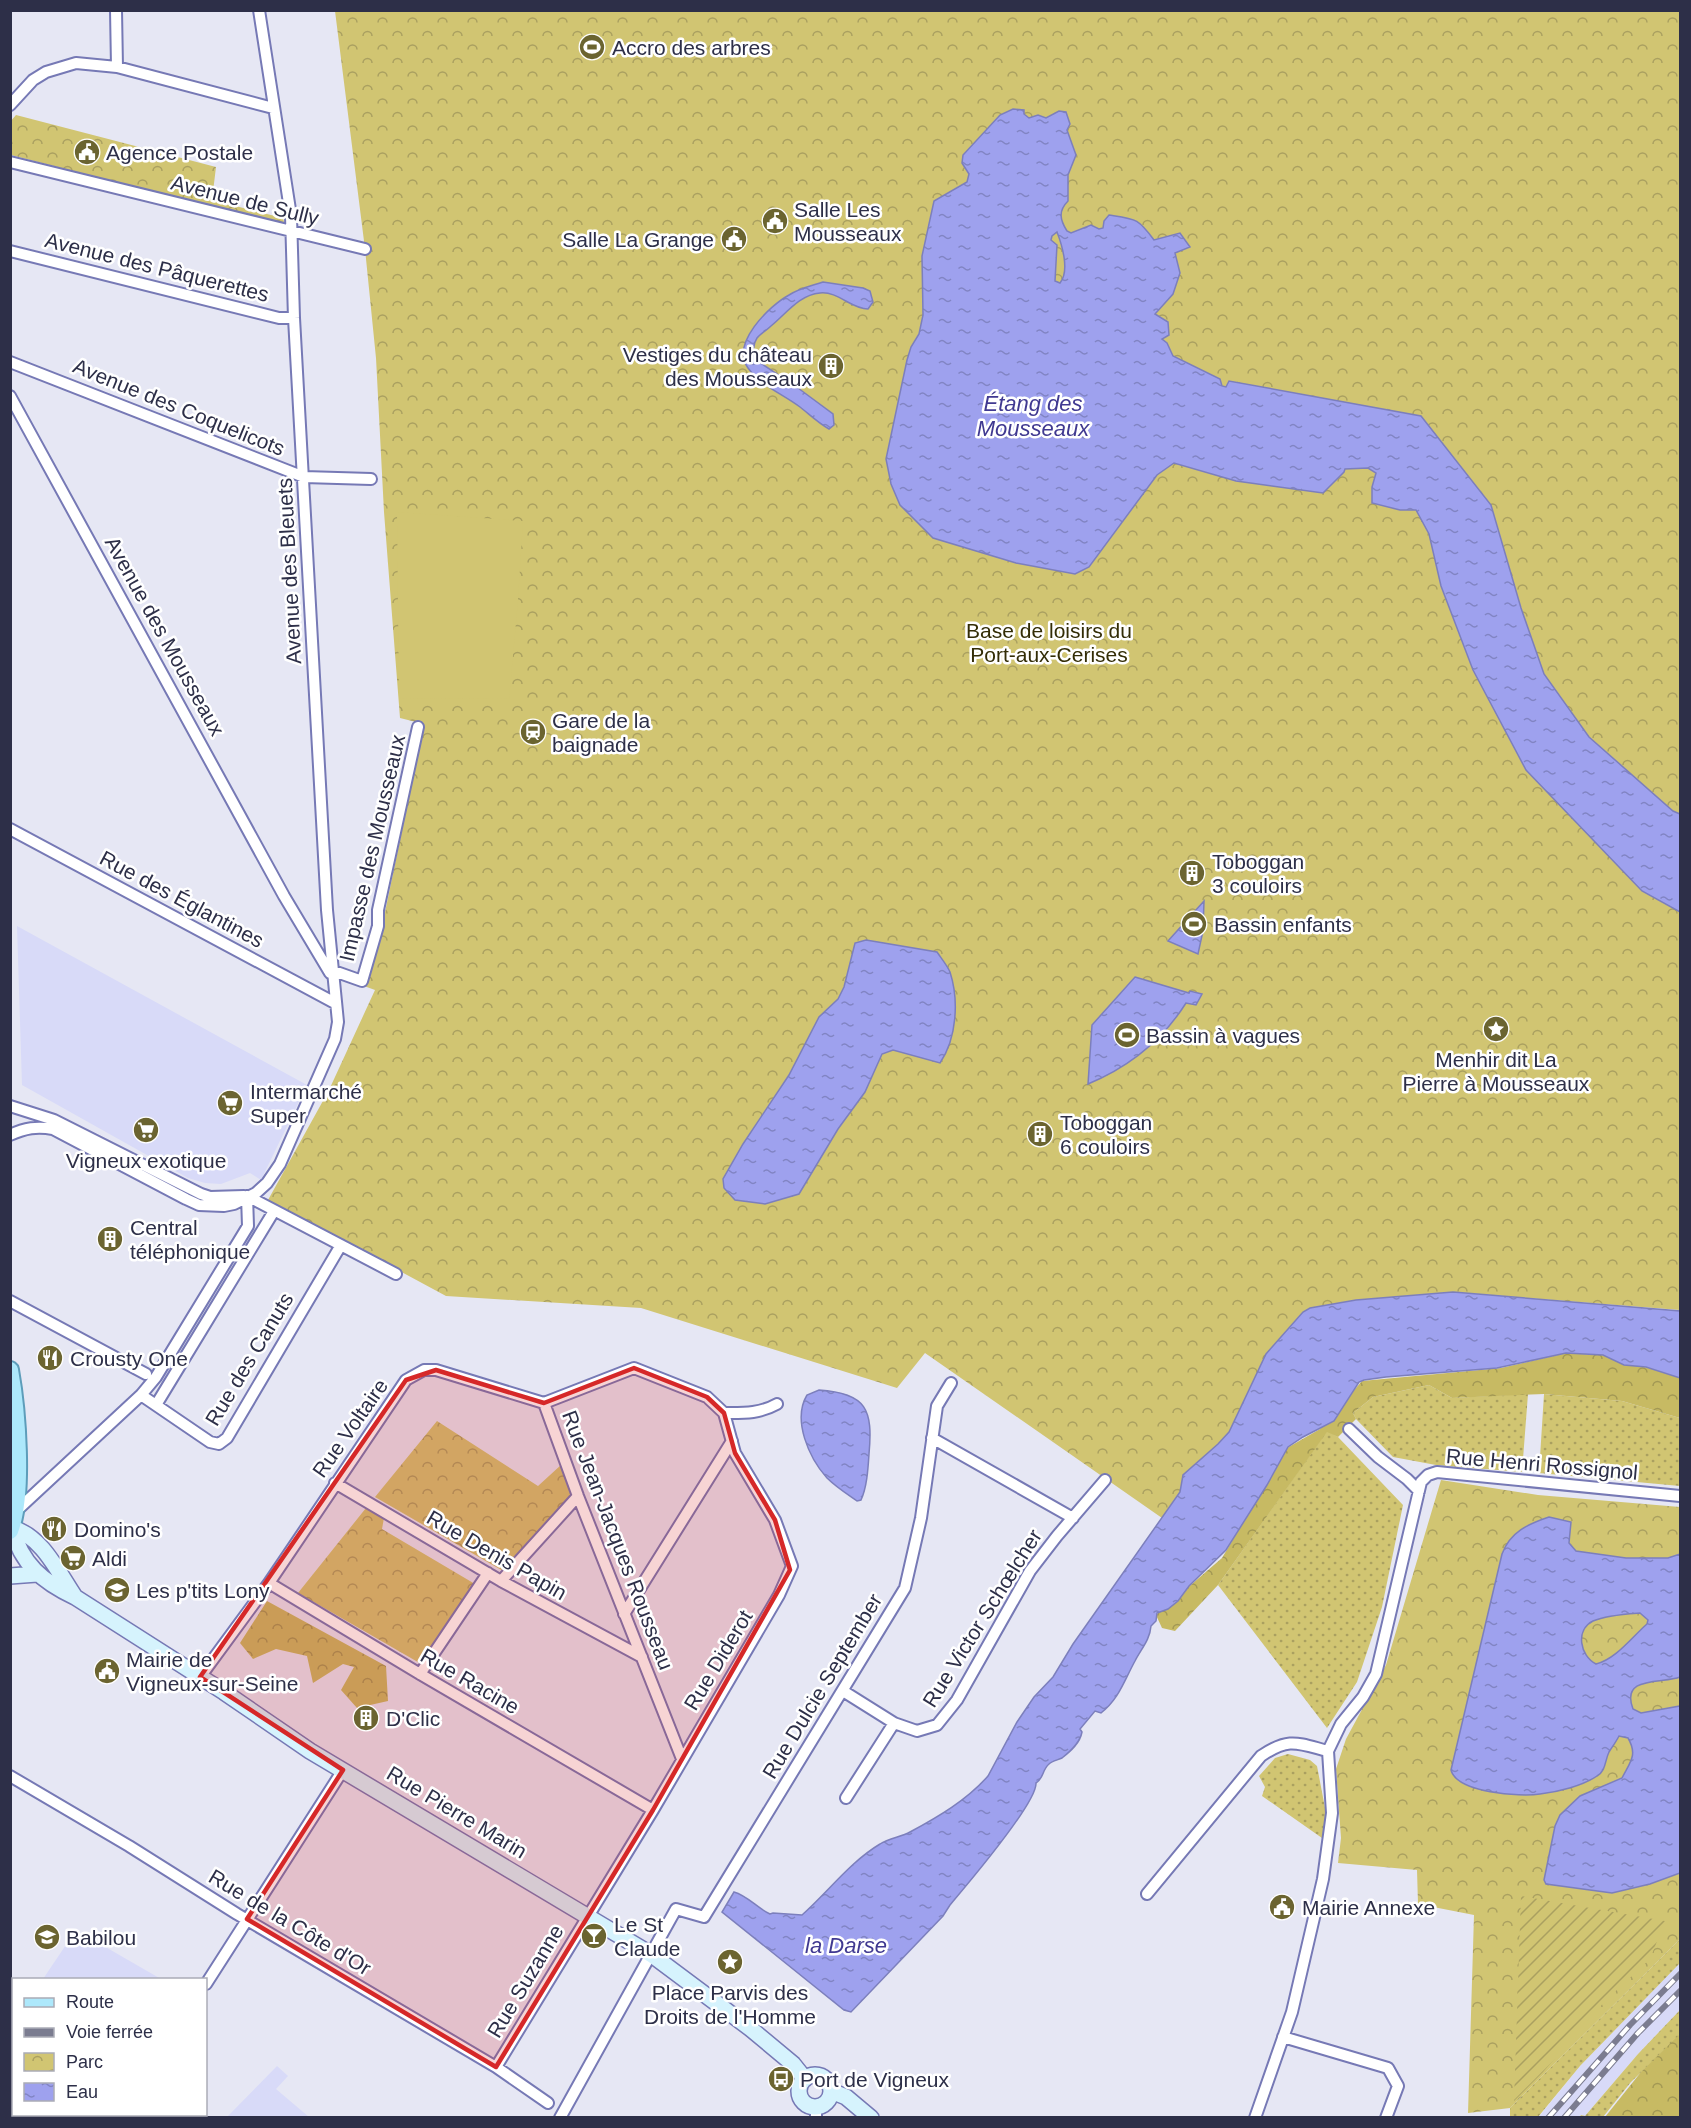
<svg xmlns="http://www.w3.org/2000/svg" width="1691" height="2128" font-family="Helvetica,sans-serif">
<defs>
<pattern id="grass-dots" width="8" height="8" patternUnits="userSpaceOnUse" patternTransform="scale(1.5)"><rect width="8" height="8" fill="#d1c572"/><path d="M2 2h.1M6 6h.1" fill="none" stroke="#aaa060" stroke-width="1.8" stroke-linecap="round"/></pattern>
<pattern id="forest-crowns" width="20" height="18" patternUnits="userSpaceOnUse" patternTransform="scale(1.5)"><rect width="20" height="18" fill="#c7ba63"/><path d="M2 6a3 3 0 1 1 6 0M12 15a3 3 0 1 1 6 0" fill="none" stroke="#a29854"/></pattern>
<pattern id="park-crowns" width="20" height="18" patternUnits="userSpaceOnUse" patternTransform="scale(1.5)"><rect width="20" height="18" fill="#d1c572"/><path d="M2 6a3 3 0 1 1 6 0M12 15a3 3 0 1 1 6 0" fill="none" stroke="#aaa060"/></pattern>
<pattern id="garden-furrows" width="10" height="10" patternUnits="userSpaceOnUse" patternTransform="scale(1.5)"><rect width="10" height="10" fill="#d1c572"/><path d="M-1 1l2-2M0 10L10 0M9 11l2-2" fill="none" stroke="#aaa060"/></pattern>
<pattern id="water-ripples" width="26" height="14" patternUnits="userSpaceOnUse" patternTransform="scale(1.5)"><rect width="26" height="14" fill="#9ea1ee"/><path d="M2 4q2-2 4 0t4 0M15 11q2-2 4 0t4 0" fill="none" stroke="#8184c3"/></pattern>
</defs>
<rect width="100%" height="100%" fill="#e6e7f4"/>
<path fill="#d8daf8" d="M17,926L307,1085L261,1180L250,1173L221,1184L205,1183L188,1178L22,1085Z
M76,1930L161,1979H43Z
M1680,1963V2010L1638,2054L1585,2116L1538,2118L1580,2066Z
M277,2066L288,2076L276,2089L309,2117H227Z"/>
<path fill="url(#grass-dots)" d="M1429,1385L1452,1398L1528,1394L1522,1472L1436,1465L1393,1457L1356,1419L1353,1413L1373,1397Z
M1544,1394L1622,1401L1680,1418V1486L1539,1473Z
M1327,1431L1338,1437L1403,1505L1382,1607L1357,1682L1327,1728L1218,1585Z
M1288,1754L1310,1760L1317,1766L1326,1813L1322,1838L1262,1796L1265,1787L1259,1776L1275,1758Z
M1680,1939V1963L1580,2066L1538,2117H1510V2108Z
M1680,2010V2035L1631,2082L1603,2117L1579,2118L1581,2115L1585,2116L1638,2054Z"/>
<path fill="url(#forest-crowns)" d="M1566,1353L1602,1355L1680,1377V1418L1622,1401L1544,1394L1452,1398L1429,1385L1373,1397L1353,1413L1356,1419L1338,1437L1327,1432L1218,1585L1175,1631L1162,1628L1156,1615L1222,1558L1287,1448L1320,1429L1362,1381L1501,1368Z
M267,1601L386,1666L388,1701L357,1708L341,1690L354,1667L343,1664L313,1683L307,1656L276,1649L253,1659L240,1643Z
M1680,2034V2117H1605L1641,2072Z"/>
<path fill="url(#park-crowns)" d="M335,11H1680V1310L1453,1292L1356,1300L1310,1308L1303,1312L1266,1354L1229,1432L1218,1444L1183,1475L1180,1492L1162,1518L925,1353L897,1388L641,1308L446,1296L268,1200L329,1090L375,990L364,986L384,917L424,724L400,718L384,512L376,358L365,249Z
M16,115L216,167L212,200L283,218L285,226L11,155L10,122Z
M437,1421L538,1486L561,1465L572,1494L503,1571L375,1497Z
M1441,1480L1538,1495L1680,1507V1939L1510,2108L1468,2113L1474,1915L1418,1904L1417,1870L1338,1863L1341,1838L1336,1769L1346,1739L1386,1665Z
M366,1508L384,1518L382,1529L475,1584L423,1665L298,1593Z"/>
<path fill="url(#garden-furrows)" d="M1521,1896L1665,1921L1650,1959L1606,2000L1543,2072L1514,2101Z"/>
<path fill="#d1c572" d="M397,512L523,521L518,600L509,699L399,698Z"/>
<path fill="url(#water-ripples)" stroke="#7c7fbc" stroke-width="1.5" fill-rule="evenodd" d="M1013,109L1024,110V114L1029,118L1038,115L1046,118L1059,111L1066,112L1070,124L1067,130L1076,155L1068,175V201C1058,211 1060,220 1067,231L1071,233L1091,225L1099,229L1103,228L1104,221L1109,215C1136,219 1138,218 1154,240L1180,233L1190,247L1175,253L1180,273L1173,294L1155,314L1168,322L1169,335L1162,339L1167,343L1173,356L1220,379L1222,386L1226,387L1229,381L1421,416L1491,505L1521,608L1544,674L1589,737L1673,811L1680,814V912L1642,891L1526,770L1473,670L1441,586L1429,534L1416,510H1400L1372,503V487L1376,473L1368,468L1345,469L1344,472L1323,493L1236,481L1174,463L1157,475L1089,567L1075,574L1016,563L933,538L900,505L891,484L886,459L907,360L911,347L919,334L923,315L922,256L934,201L967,182L969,174L962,163L963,155L1000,115ZM1057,232C1062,245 1070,271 1060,283L1055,281L1057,245L1051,240L1052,236Z
M823,282L863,288L870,291L873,302L868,309C851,309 838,291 820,293C799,295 787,313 771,326C767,330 760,334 757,338C753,344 752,354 756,360L798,388L833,414L834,425L829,429C818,423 809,414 800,407C783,394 761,386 748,368C730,344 769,306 789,295C800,288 811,286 823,282Z
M1204,901L1203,931L1198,954L1168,941Z
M866,940L937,952C941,958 947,965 950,972C959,1000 957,1038 940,1063L893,1050L882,1054L865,1092L838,1129L799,1194L765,1204L735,1200L724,1188L723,1179L743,1144L789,1075L819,1017L838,999L844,987L855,943Z
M1135,977L1189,993L1190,991L1202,994L1196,1005L1186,1003C1162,1041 1129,1067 1088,1084L1092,1025Z
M1453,1292L1680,1311V1378L1646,1367L1624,1365L1603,1355L1566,1353L1497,1368L1386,1377L1364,1380L1359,1382L1334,1421L1303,1437L1288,1447L1267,1485L1226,1550L1189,1586L1178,1601L1168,1609L1157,1613L1156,1621L1151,1626C1150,1640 1141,1649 1135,1661C1124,1681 1119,1699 1101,1713L1095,1711L1080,1729L1082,1732C1080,1743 1071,1751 1062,1758C1058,1760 1052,1761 1049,1764C1042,1770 1044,1778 1036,1783C1037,1803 966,1886 950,1905L943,1916L851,2012L844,2010L722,1912L734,1892C748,1896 757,1908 770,1914L773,1913L802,1915C828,1892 850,1862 880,1844C889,1838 901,1837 910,1832C938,1817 967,1800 988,1776L1017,1722L1034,1697L1053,1677L1073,1644L1180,1492L1183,1475L1218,1444L1229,1432L1266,1354L1303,1312L1310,1308L1356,1300Z
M819,1390C867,1393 873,1410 869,1454C868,1469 867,1487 861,1500L857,1501C847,1494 836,1487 827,1478C809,1458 792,1420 807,1395Z
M1549,1517L1571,1522L1569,1543L1576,1551L1626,1558H1668L1680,1554V1677C1663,1684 1620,1675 1633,1709L1641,1713L1680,1706V1873L1650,1884L1612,1893L1546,1884L1544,1880L1555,1826L1560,1815L1580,1796L1622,1778C1630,1762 1638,1755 1628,1738L1619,1736C1616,1742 1612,1747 1609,1752C1605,1760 1606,1771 1597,1776C1582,1786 1558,1792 1540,1794C1520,1797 1457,1793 1451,1770L1502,1554C1510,1532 1528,1524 1549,1517ZM1640,1613L1648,1620L1647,1624C1632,1637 1616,1659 1596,1664C1580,1656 1575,1630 1593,1621C1607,1615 1626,1614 1640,1613Z"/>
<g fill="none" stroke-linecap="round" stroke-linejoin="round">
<g stroke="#7679b5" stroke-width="14">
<path id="street" d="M116,10L117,67
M10,105L33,80L46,72L76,63L117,67L273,108
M10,162L365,249
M10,251L279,318H294
M10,362L304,477L371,479
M10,396L284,896L330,973
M10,829L335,1003
M331,970L362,981L378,926V910L418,727
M10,1106L54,1120L201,1194L210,1197L244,1196
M10,1135C25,1128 37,1126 53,1129L186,1199L199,1205L224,1206L234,1204L256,1193L267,1183L280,1164L335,1039L338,1022L327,910L294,318L291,216L259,10
M247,1196L396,1274
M10,1301L146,1374
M141,1395L210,1442L219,1444L227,1438L341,1245
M544,1403L578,1496L682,1759
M156,1405L274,1211
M1349,1429L1378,1457L1407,1479L1419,1491
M932,1438L1073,1518
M335,1483L501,1581L642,1657
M15,1512L141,1395L156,1377L248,1226L247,1196
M501,1581L578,1496
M269,1583L420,1674L653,1810
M624,1614L732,1441
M420,1674L488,1573
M200,1677L269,1583L406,1380L424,1370H436L544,1403L634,1368L707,1397L724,1413C743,1413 759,1414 777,1404
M843,1691L894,1723L917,1731L937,1725L957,1700L1030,1571L1057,1536L1105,1480
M10,1776L129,1846L237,1914L496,2067L548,2103
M846,1798L894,1723
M1147,1894L1261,1756C1289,1737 1297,1743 1328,1751
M206,1984L343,1770
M1283,2037L1388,2068L1398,2086L1386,2118
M496,2067L653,1810L779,1595L792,1566L775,1520L735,1453L724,1413
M816,2107V2118
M120,2118L122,2114
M560,2118L676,1909L704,1917L905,1588L921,1518L937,1406L951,1383
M1255,2118L1292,2012L1323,1879L1332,1813L1328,1751L1341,1724L1363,1697L1376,1674L1421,1482L1428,1475L1437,1472L1680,1496"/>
</g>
<g stroke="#7679b5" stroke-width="18">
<path id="secondary" d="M10,1576L37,1574
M75,1597C58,1572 42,1536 12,1528C21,1564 43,1582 75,1597L224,1692L310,1751L652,1955L751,2029L793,2064L805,2079
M799 2091a16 16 0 1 1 32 0a16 16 0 1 1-32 0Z
M831,2091L846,2097L871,2118"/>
</g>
<g stroke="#5d9dba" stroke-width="20">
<path id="primary" d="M10,1370C17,1409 24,1494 10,1531"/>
</g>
<use href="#street" stroke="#fff" stroke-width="10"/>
<use href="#secondary" stroke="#d6f3fd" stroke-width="15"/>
<use href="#primary" stroke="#ade8fb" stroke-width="16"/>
<g stroke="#7b7c90" stroke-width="6">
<path id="rail" d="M1548,2118L1630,2025L1680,1974
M1564,2118L1638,2033L1680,1991"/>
</g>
<use href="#rail" stroke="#fff" stroke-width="4" stroke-dasharray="11" stroke-linecap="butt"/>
</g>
<path fill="#d62828" fill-opacity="0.2" stroke="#d62828" stroke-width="4.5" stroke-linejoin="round" d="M634,1368L707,1397L724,1413L735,1453L775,1520L790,1570L653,1810L496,2067L247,1919L343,1770L200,1677L406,1380L436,1370L544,1403Z"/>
<defs>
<g id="stadium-disc" transform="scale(1.35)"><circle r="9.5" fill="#6b6430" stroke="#fff"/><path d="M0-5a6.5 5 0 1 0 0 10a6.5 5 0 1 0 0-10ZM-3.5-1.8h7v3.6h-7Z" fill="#fff"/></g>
<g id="civic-disc" transform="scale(1.35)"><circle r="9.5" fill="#6b6430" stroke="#fff"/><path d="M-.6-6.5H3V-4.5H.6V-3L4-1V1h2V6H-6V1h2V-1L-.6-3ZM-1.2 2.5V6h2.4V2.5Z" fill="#fff"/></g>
<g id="building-disc" transform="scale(1.35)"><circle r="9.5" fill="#6b6430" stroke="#fff"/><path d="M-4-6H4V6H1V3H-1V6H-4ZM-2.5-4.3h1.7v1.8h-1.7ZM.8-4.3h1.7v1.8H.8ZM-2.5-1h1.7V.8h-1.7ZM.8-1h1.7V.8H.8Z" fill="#fff"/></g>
<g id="station-disc" transform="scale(1.35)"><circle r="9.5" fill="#6b6430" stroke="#fff"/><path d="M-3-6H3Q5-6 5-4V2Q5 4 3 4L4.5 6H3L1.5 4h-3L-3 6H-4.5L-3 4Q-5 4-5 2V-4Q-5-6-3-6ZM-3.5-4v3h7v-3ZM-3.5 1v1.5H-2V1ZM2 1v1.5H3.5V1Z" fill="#fff"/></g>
<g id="sight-disc" transform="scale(1.35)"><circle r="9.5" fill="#6b6430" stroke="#fff"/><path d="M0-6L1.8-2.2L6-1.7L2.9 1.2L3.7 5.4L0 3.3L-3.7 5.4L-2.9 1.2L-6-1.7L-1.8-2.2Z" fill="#fff"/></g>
<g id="supermarket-disc" transform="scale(1.35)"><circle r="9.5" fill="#6b6430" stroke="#fff"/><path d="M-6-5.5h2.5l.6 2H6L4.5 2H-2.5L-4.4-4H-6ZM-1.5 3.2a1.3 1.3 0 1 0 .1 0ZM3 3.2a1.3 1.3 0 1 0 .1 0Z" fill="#fff"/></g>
<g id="restaurant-disc" transform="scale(1.35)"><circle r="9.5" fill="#6b6430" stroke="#fff"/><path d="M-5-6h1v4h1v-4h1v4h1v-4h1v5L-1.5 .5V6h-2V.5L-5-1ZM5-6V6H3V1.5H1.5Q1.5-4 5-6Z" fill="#fff"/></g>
<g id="school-disc" transform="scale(1.35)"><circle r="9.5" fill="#6b6430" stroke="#fff"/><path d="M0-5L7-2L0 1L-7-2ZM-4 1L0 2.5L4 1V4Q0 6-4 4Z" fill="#fff"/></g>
<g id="bar-disc" transform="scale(1.35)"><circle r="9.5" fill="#6b6430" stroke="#fff"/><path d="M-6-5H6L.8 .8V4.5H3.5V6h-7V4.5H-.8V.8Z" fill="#fff"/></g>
<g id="bus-disc" transform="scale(1.35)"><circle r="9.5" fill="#6b6430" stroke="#fff"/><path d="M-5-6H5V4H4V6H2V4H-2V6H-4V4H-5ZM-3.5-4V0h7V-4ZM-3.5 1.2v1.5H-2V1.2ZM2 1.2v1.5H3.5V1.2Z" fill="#fff"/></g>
</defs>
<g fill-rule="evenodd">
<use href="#stadium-disc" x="592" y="47"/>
<use href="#civic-disc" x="87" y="152"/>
<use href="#civic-disc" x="775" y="221"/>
<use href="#civic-disc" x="734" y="239"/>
<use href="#building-disc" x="831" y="366"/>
<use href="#station-disc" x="533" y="732"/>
<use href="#building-disc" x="1192" y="873"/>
<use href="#stadium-disc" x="1194" y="924"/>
<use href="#sight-disc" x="1496" y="1029"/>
<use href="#stadium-disc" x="1127" y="1035"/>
<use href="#supermarket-disc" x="230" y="1103"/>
<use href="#supermarket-disc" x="146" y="1130"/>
<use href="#building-disc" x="1040" y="1134"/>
<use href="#building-disc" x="110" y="1239"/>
<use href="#restaurant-disc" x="50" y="1358"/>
<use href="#restaurant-disc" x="54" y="1529"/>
<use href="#supermarket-disc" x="73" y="1558"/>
<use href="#school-disc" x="117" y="1590"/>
<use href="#civic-disc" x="107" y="1671"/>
<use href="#building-disc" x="366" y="1718"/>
<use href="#civic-disc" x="1282" y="1907"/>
<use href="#bar-disc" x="594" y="1936"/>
<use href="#school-disc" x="47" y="1937"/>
<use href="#sight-disc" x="730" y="1962"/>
<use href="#bus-disc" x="781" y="2079"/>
</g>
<g text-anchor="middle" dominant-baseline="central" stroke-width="5" stroke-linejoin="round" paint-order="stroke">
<g font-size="21" fill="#2d2f48" stroke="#fff" text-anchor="start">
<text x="612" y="47">Accro des arbres</text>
<text x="106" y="152">Agence Postale</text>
<text x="794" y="209">Salle Les<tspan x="794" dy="24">Mousseaux</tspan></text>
<text x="714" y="239" text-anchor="end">Salle La Grange</text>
<text x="812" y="354" text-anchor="end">Vestiges du château<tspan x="812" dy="24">des Mousseaux</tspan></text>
<text x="552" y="720">Gare de la<tspan x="552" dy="24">baignade</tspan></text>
<text x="1212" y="861">Toboggan<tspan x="1212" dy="24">3 couloirs</tspan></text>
<text x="1214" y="924">Bassin enfants</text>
<text x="1146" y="1035">Bassin à vagues</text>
<text x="1496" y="1059" text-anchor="middle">Menhir dit La<tspan x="1496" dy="24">Pierre à Mousseaux</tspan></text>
<text x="250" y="1091">Intermarché<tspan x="250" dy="24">Super</tspan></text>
<text x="1060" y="1122">Toboggan<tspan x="1060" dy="24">6 couloirs</tspan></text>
<text x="146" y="1160" text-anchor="middle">Vigneux exotique</text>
<text x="130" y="1227">Central<tspan x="130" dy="24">téléphonique</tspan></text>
<text x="70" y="1358">Crousty One</text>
<text x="74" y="1529">Domino's</text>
<text x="92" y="1558">Aldi</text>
<text x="136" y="1590">Les p'tits Lony</text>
<text x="126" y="1659">Mairie de<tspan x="126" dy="24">Vigneux-sur-Seine</tspan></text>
<text x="386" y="1718">D'Clic</text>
<text x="1302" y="1907">Mairie Annexe</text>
<text x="614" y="1924">Le St<tspan x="614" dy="24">Claude</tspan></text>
<text x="66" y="1937">Babilou</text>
<text x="730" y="1992" text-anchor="middle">Place Parvis des<tspan x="730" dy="24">Droits de l'Homme</tspan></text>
<text x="800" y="2079">Port de Vigneux</text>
</g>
<g font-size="21" fill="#2d2f48" stroke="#fff">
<text transform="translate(245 200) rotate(14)">Avenue de Sully</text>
<text transform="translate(157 267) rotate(14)">Avenue des Pâquerettes</text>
<text transform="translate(179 407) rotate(22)">Avenue des Coquelicots</text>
<text transform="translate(289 571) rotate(-93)">Avenue des Bleuets</text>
<text transform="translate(165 636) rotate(61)">Avenue des Mousseaux</text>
<text transform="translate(372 848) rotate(-77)">Impasse des Mousseaux</text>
<text transform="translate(182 899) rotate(28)">Rue des Églantines</text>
<text transform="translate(249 1359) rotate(-59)">Rue des Canuts</text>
<text transform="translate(350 1428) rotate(-55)">Rue Voltaire</text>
<text transform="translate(1542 1464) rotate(5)">Rue Henri Rossignol</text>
<text transform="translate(618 1540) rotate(69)">Rue Jean-Jacques Rousseau</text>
<text transform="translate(497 1555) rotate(30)">Rue Denis Papin</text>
<text transform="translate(982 1618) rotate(-58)">Rue Victor Schœlcher</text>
<text transform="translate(718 1660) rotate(-59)">Rue Diderot</text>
<text transform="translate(470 1681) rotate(30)">Rue Racine</text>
<text transform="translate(822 1686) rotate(-59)">Rue Dulcie September</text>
<text transform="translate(457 1812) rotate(31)">Rue Pierre Marin</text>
<text transform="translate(290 1922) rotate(31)">Rue de la Côte d'Or</text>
<text transform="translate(525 1981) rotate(-59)">Rue Suzanne</text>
</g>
<g font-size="21" fill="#332d06" stroke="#fff">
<text x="1049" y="630">Base de loisirs du<tspan x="1049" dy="24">Port-aux-Cerises</tspan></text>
</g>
<g font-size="22" font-style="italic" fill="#403991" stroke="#fff">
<text x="1033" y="403">Étang des<tspan x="1033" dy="25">Mousseaux</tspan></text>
<text x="846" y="1945">la Darse</text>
</g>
</g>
<rect width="1691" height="2128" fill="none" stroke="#2d2f48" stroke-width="24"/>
<rect x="12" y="1978" width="195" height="138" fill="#ffffff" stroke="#abacb6" stroke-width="1.5"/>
<rect x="24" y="1998" width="30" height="9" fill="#ade8fb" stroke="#abacb6" stroke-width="1.5"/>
<text x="66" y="2008" font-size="18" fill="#2d2f48">Route</text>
<rect x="24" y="2028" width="30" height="9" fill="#7b7c90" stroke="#abacb6" stroke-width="1.5"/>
<text x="66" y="2038" font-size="18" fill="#2d2f48">Voie ferrée</text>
<rect x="24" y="2053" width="30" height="18" fill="url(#park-crowns)" stroke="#abacb6" stroke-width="1.5"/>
<text x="66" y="2068" font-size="18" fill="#2d2f48">Parc</text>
<rect x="24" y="2083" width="30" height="18" fill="url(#water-ripples)" stroke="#abacb6" stroke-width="1.5"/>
<text x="66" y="2098" font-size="18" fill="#2d2f48">Eau</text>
</svg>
